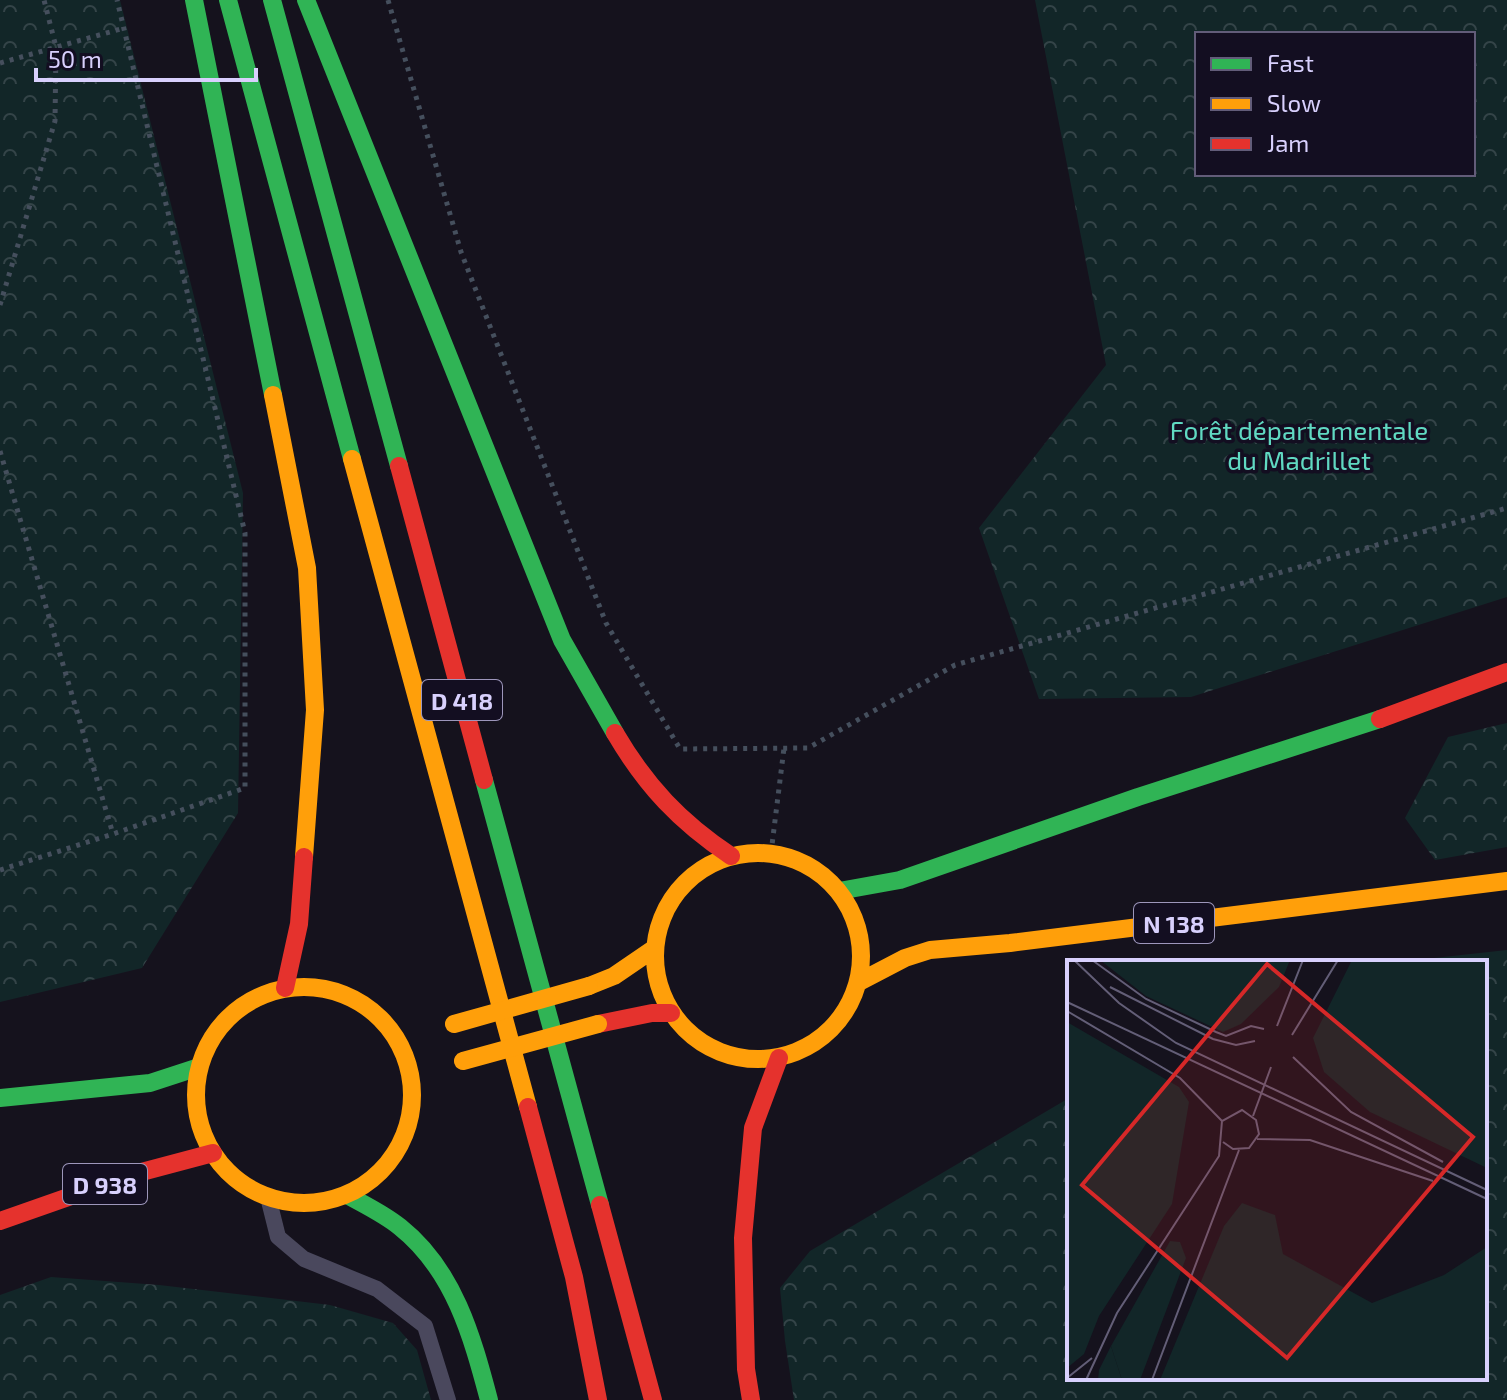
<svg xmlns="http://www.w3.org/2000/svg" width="1507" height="1400" font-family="'Exo 2',sans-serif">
<defs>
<pattern id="forest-crowns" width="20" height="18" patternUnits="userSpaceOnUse" patternTransform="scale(2)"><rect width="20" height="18" fill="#122628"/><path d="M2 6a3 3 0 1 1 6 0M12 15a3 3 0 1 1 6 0" fill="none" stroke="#344448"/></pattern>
</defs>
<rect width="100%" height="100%" fill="#15121d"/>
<path fill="url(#forest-crowns)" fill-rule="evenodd" d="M0,0H120L243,493L238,813L142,968L0,1002Z
M1035,0H1507V597L1191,697L1039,699L979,528L1106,365ZM1473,34V174H1197V34Z
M1507,723V847L1435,860L1405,818L1448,737Z
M1507,950V1400H794L785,1341L780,1288L810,1251L1069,1098V1378H1485V962H1398Z
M51,1277L159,1285L330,1305L393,1323L417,1350L431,1400H0V1295Z"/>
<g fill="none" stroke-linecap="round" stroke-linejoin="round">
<path stroke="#454f5d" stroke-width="5" stroke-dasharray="4 6" stroke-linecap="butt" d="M388,0L461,252L606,623L680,749L808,748L955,665L1507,508
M0,63L124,28
M0,305L55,121L56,47L44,0
M0,451L113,834
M771,853L784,748
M0,870L113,834L245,788V533L117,0"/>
<path stroke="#4a485d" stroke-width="16" d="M268,1197L278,1237L304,1259L377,1289L425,1326L448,1400"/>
<path stroke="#30b455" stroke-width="18" d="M194,0L273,395
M228,0L352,459
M272,0L399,466
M306,0L562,640L615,733
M484,780L600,1205
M839,891L900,880L1138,797L1380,719
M0,1098L150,1083L199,1067
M347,1195C365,1205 384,1214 400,1227C454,1270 472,1336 489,1400"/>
<path stroke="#ff9f0a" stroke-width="18" d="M273,395L307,568L315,710L304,857
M352,459L528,1107
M655 956a103 103 0 1 1 206 0a103 103 0 1 1-206 0Z
M859,982L905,958L930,950L1010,943L1507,881
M589,986L614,976L655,948
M196 1095a108 108 0 1 1 216 0a108 108 0 1 1-216 0Z"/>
<path stroke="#e5322d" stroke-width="18" d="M399,466L484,780
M1380,719L1507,672
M615,733C646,786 680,822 731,856
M285,988L299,924L304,857
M598,1024L652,1013H671
M528,1107L574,1277L598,1400
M600,1205L653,1400
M0,1221L134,1174L213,1153
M751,1400L746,1369L743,1238L753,1128L779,1058"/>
<path stroke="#ff9f0a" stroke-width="18" d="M454,1024L589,986
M463,1061L598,1024"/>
</g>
<g text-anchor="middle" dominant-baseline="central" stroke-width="7" stroke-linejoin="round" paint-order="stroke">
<g fill="#130e21" stroke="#9d96bb" stroke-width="2">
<rect x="422" y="680" width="80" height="40" rx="6"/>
<rect x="1134" y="903" width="80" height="40" rx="6"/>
<rect x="63" y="1164" width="84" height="40" rx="6"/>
</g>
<g font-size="24" font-weight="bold" fill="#d8d0fd">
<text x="462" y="700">D 418</text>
<text x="1174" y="923">N 138</text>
<text x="105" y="1184">D 938</text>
</g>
<g font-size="26" fill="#60d9c2" stroke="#130e21">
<text x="1299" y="429">Forêt départementale<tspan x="1299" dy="30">du Madrillet</tspan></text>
</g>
</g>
<g transform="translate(1067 960)">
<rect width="420" height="420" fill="#15121d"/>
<path d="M44,386L55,420H31L32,410Z" fill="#122628"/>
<path d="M33,0H223L212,27L174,64L156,72L79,36ZM285,0H420V208L303,152L257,112L246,78ZM0,62L112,127L122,142L105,244L32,356L17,394L0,408ZM175,243L208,255L216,294L305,343L377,315L420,287V420H93L157,266ZM103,281L113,282L119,298L73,420H55L44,386Z" fill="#122628"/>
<path fill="none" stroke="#635e77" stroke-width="2" d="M7,0L52,43L109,83L420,230M25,0L79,39L149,72L159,76L184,66L197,69M43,27L146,79L169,85L188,81M0,42L420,239M0,51L113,118L155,161M210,66L236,0M225,75L271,0M226,97L284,152L376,202M186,156L204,107M190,179L243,180L366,221M0,418L25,398M19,420L50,353L152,196L155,161L175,150L189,160L192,174L182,188L166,189L156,182M85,420L172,190"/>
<path fill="#d62828" fill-opacity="0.15" stroke="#d62828" stroke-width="4" d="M200,4L406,177L220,398L15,225Z"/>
<rect width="420" height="420" fill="none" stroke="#d8d0fd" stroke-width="4"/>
</g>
<rect x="1195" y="32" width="280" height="144" fill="#130e21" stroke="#625c79" stroke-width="2"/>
<rect x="1211" y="58" width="40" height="12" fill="#30b455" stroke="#625c79" stroke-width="2"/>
<text x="1267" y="72" font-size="24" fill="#d8d0fd">Fast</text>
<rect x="1211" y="98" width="40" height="12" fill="#ff9f0a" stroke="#625c79" stroke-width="2"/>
<text x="1267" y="112" font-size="24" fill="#d8d0fd">Slow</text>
<rect x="1211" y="138" width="40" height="12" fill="#e5322d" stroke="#625c79" stroke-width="2"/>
<text x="1267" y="152" font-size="24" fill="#d8d0fd">Jam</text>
<path d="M36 68v12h220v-12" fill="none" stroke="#d8d0fd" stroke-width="4"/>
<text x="48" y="68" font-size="24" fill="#d8d0fd" stroke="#130e21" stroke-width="6" paint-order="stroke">50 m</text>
</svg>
